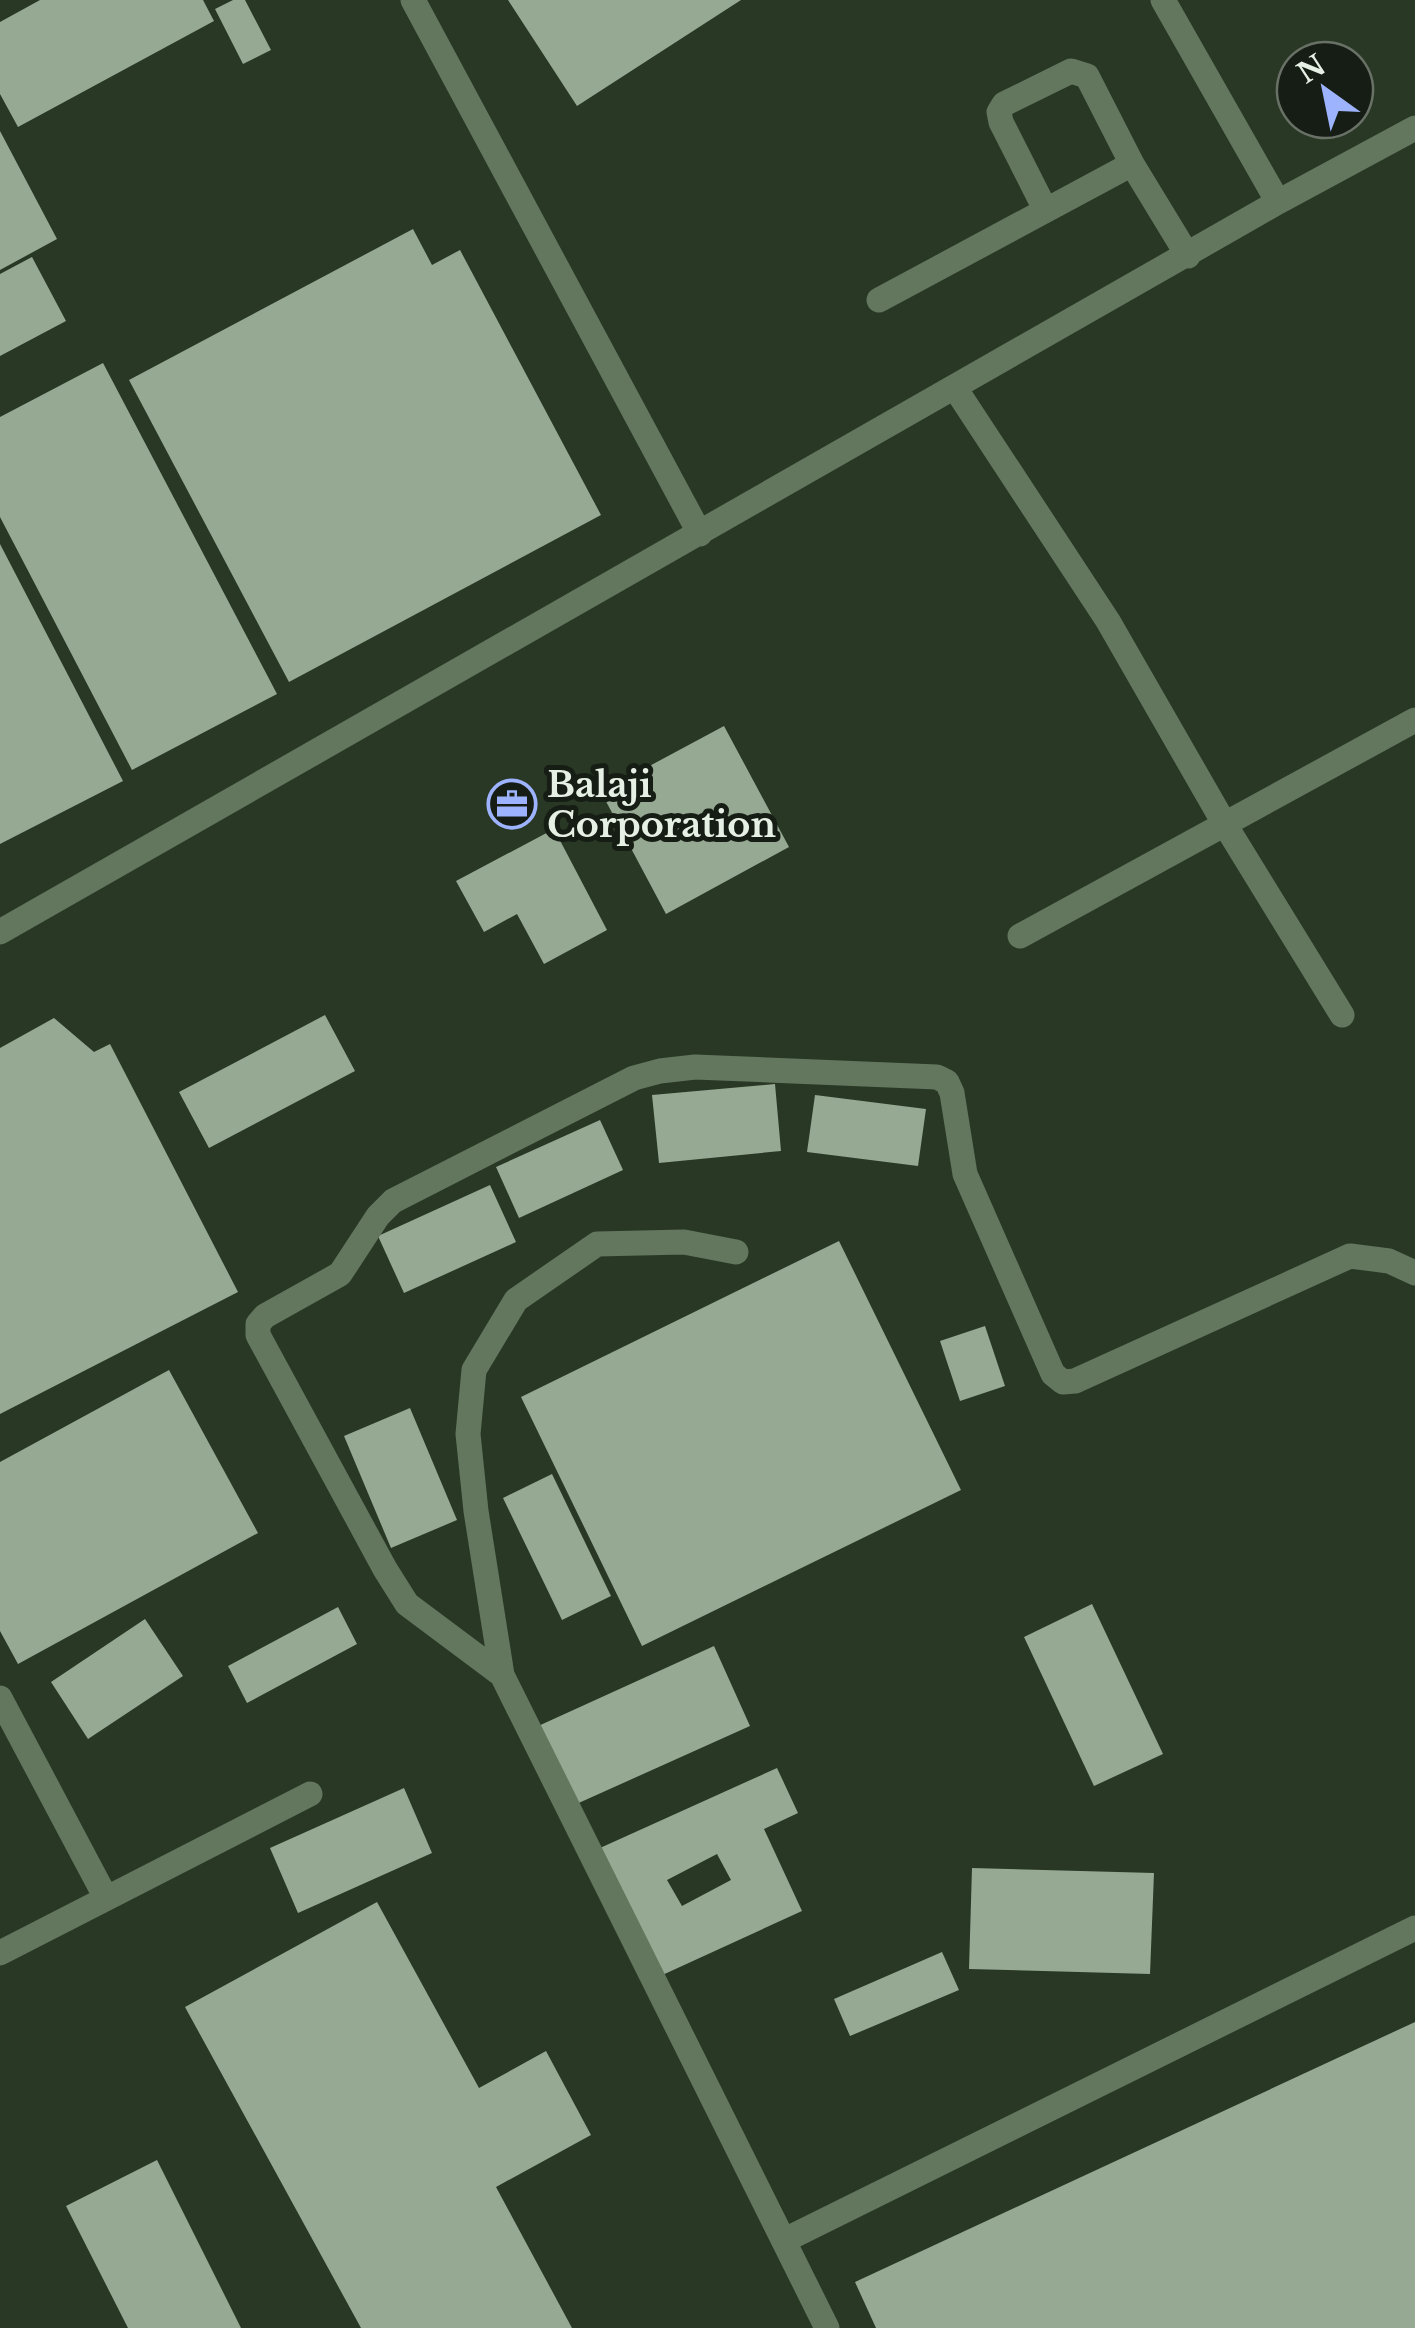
<svg xmlns="http://www.w3.org/2000/svg" width="1415" height="2328" font-family="'Libre Baskerville',serif">
<rect width="100%" height="100%" fill="#293825"/>
<path fill="#96a992" fill-rule="evenodd" d="M40,0H203L214,21L18,127L0,94V22Z
M233,0H245L271,50L243,64L215,9Z
M508,0H741L577,106Z
M0,131L57,239L0,270Z
M413,229L432,265L460,250L601,515L289,682L129,380Z
M32,257L66,321L0,356V274Z
M103,363L277,694L132,770L0,517V417Z
M0,544L123,781L0,844Z
M724,726L789,847L666,914L601,792Z
M554,829L607,930L544,964L517,914L484,932L456,881Z
M325,1015L355,1071L209,1148L179,1092Z
M54,1018L94,1052L110,1044L238,1292L0,1414V1048Z
M775,1084L781,1151L659,1163L652,1095Z
M815,1095L926,1109L918,1166L807,1152Z
M600,1120L623,1170L519,1218L496,1167Z
M490,1185L516,1242L404,1293L378,1236Z
M839,1241L961,1490L642,1646L521,1397Z
M985,1326L1005,1386L960,1401L940,1341Z
M169,1370L258,1533L18,1664L0,1631V1462Z
M410,1408L457,1520L391,1548L344,1436Z
M552,1474L611,1596L562,1620L503,1498Z
M1092,1604L1163,1754L1094,1786L1024,1637Z
M338,1607L357,1644L247,1703L228,1666Z
M145,1619L183,1676L88,1739L51,1682Z
M714,1646L750,1726L572,1806L536,1727Z
M777,1768L798,1813L764,1829L802,1911L658,1977L600,1848ZM717,1854L731,1880L682,1906L667,1880Z
M404,1788L432,1853L298,1913L270,1848Z
M972,1868L1154,1873L1150,1974L969,1969Z
M377,1902L479,2088L546,2051L591,2135L496,2187L572,2328H361L185,2007Z
M942,1952L959,1990L850,2036L834,1999Z
M1415,2022V2328H876L855,2282Z
M157,2160L241,2328H128L66,2206Z"/>
<g fill="none" stroke-linecap="round" stroke-linejoin="round">
<path stroke="#63765e" stroke-width="25" d="M413,0L700,534
M1163,0L1278,202
M1045,209L1001,122L999,112L1004,104L1071,71L1087,76L1132,164L1188,256
M879,300L1132,164
M955,388L1108,621L1224,823L1342,1015
M0,932L1278,202L1415,128
M1020,936L1415,720
M736,1252L684,1242L597,1244L516,1300L474,1370L468,1434L476,1511L502,1675L827,2328
M502,1675L407,1604L385,1569L258,1335V1324L265,1316L340,1274L378,1216L393,1201L634,1078L660,1071L695,1067L937,1077L947,1082L952,1093L965,1174L1053,1374L1063,1382L1075,1381L1350,1256L1389,1261L1415,1273
M0,1698L106,1898
M0,1953L310,1794
M785,2240L1415,1928"/>
</g>
<defs>
<g id="office-ring" transform="scale(2.5)"><circle r="9.5" fill="#161d14" stroke="#9eb3fd" stroke-width="1.5"/><path d="M-6-3h4V-5.5h4V-3h4V5H-6ZM-1-4.5V-3h2v-1.5ZM-6 0V1H6V0Z" fill="#9eb3fd"/></g>
</defs>
<g fill-rule="evenodd">
<use href="#office-ring" x="512" y="804"/>
</g>
<g text-anchor="middle" dominant-baseline="central" stroke-width="10" stroke-linejoin="round" paint-order="stroke">
<g font-size="35" font-weight="bold" fill="#e6f0e4" stroke="#161d14" text-anchor="start">
<text x="547" y="784">Balaji<tspan x="547" dy="40">Corporation</tspan></text>
</g>
</g>
<g transform="translate(1325 90) rotate(327)"><circle r="48" fill="#161d14" stroke="#697167" stroke-width="2.5"/>
<path d="M0-8L18 38L0 25L-18 38Z" fill="#9eb3fd"/>
<text y="-15" font-size="28" font-weight="bold" text-anchor="middle" fill="#e6f0e4">N</text>
</g>
</svg>
